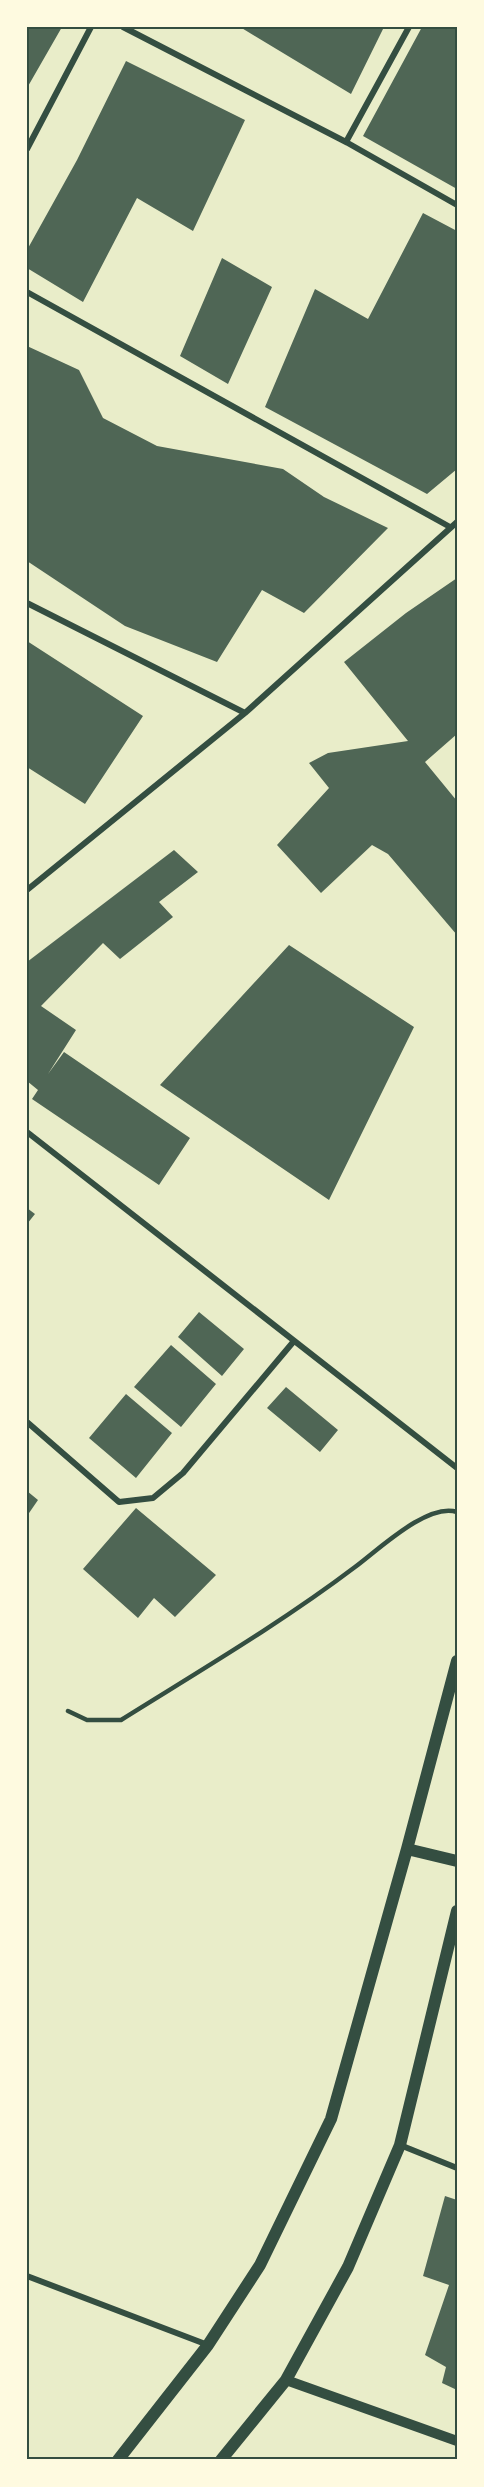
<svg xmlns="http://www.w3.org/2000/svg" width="484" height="2487" font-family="'Varela Round',sans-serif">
<rect width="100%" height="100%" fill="#e9edc9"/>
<path fill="#4f6655" d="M27,27H62L27,88Z
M240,27H384L351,94Z
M422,27H457V189L363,136Z
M126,61L245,120L193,231L137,198L83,302L27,268V250L77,160Z
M423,213L457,231V469L427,494L265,407L315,289L368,319Z
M222,258L272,287L228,384L180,356Z
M27,346L79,370L103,418L157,446L283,469L324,497L388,528L304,613L262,590L217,662L125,626L27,561Z
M457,578V734L425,762L457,801V935L388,854L372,845L321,893L277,845L329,788L309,763L328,753L408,741L344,662L406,613Z
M27,641L143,716L85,804L27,767Z
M174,850L198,872L159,902L173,917L120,959L103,943L41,1006L76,1030L48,1074L64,1052L190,1138L159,1185L32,1099L38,1090L27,1081V962Z
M289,945L414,1027L329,1200L160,1085Z
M27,1208L35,1214L27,1224Z
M199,1312L244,1349L222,1376L178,1337Z
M171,1345L216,1384L181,1427L134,1387Z
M286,1387L338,1430L320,1452L267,1408Z
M126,1394L172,1433L136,1478L89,1438Z
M27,1491L38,1500L27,1516Z
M136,1508L216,1575L175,1617L154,1598L138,1618L83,1569Z
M445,2196L457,2200V2390L442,2383L446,2367L425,2355L449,2285L423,2276Z"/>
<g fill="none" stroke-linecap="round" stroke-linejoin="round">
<path stroke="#344e41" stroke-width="4.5" d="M68,1711L87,1720H121C201,1670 281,1623 355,1567C378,1550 428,1502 457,1512"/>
<path stroke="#344e41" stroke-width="6" d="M123,27L346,142L457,205
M346,142L409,27
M27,149L91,27
M27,292L450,527
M27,603L245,713
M27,890L245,713L457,522
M27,1132L457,1468
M27,1422L119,1502L153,1498L183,1473L294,1341
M400,2145L457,2168
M27,2276L208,2345"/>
<path stroke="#344e41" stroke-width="10" d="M286,2380L457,2441"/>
<path stroke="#344e41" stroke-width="12" d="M407,1849L457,1861
M118,2460L208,2345L260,2265L331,2119L407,1849L457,1661
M221,2460L286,2380L348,2267L400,2145L457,1911"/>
</g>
<rect width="484" height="2487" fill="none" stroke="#fefae0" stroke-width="57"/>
<rect x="28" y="28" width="428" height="2430" fill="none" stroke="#344e41" stroke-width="2"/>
</svg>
